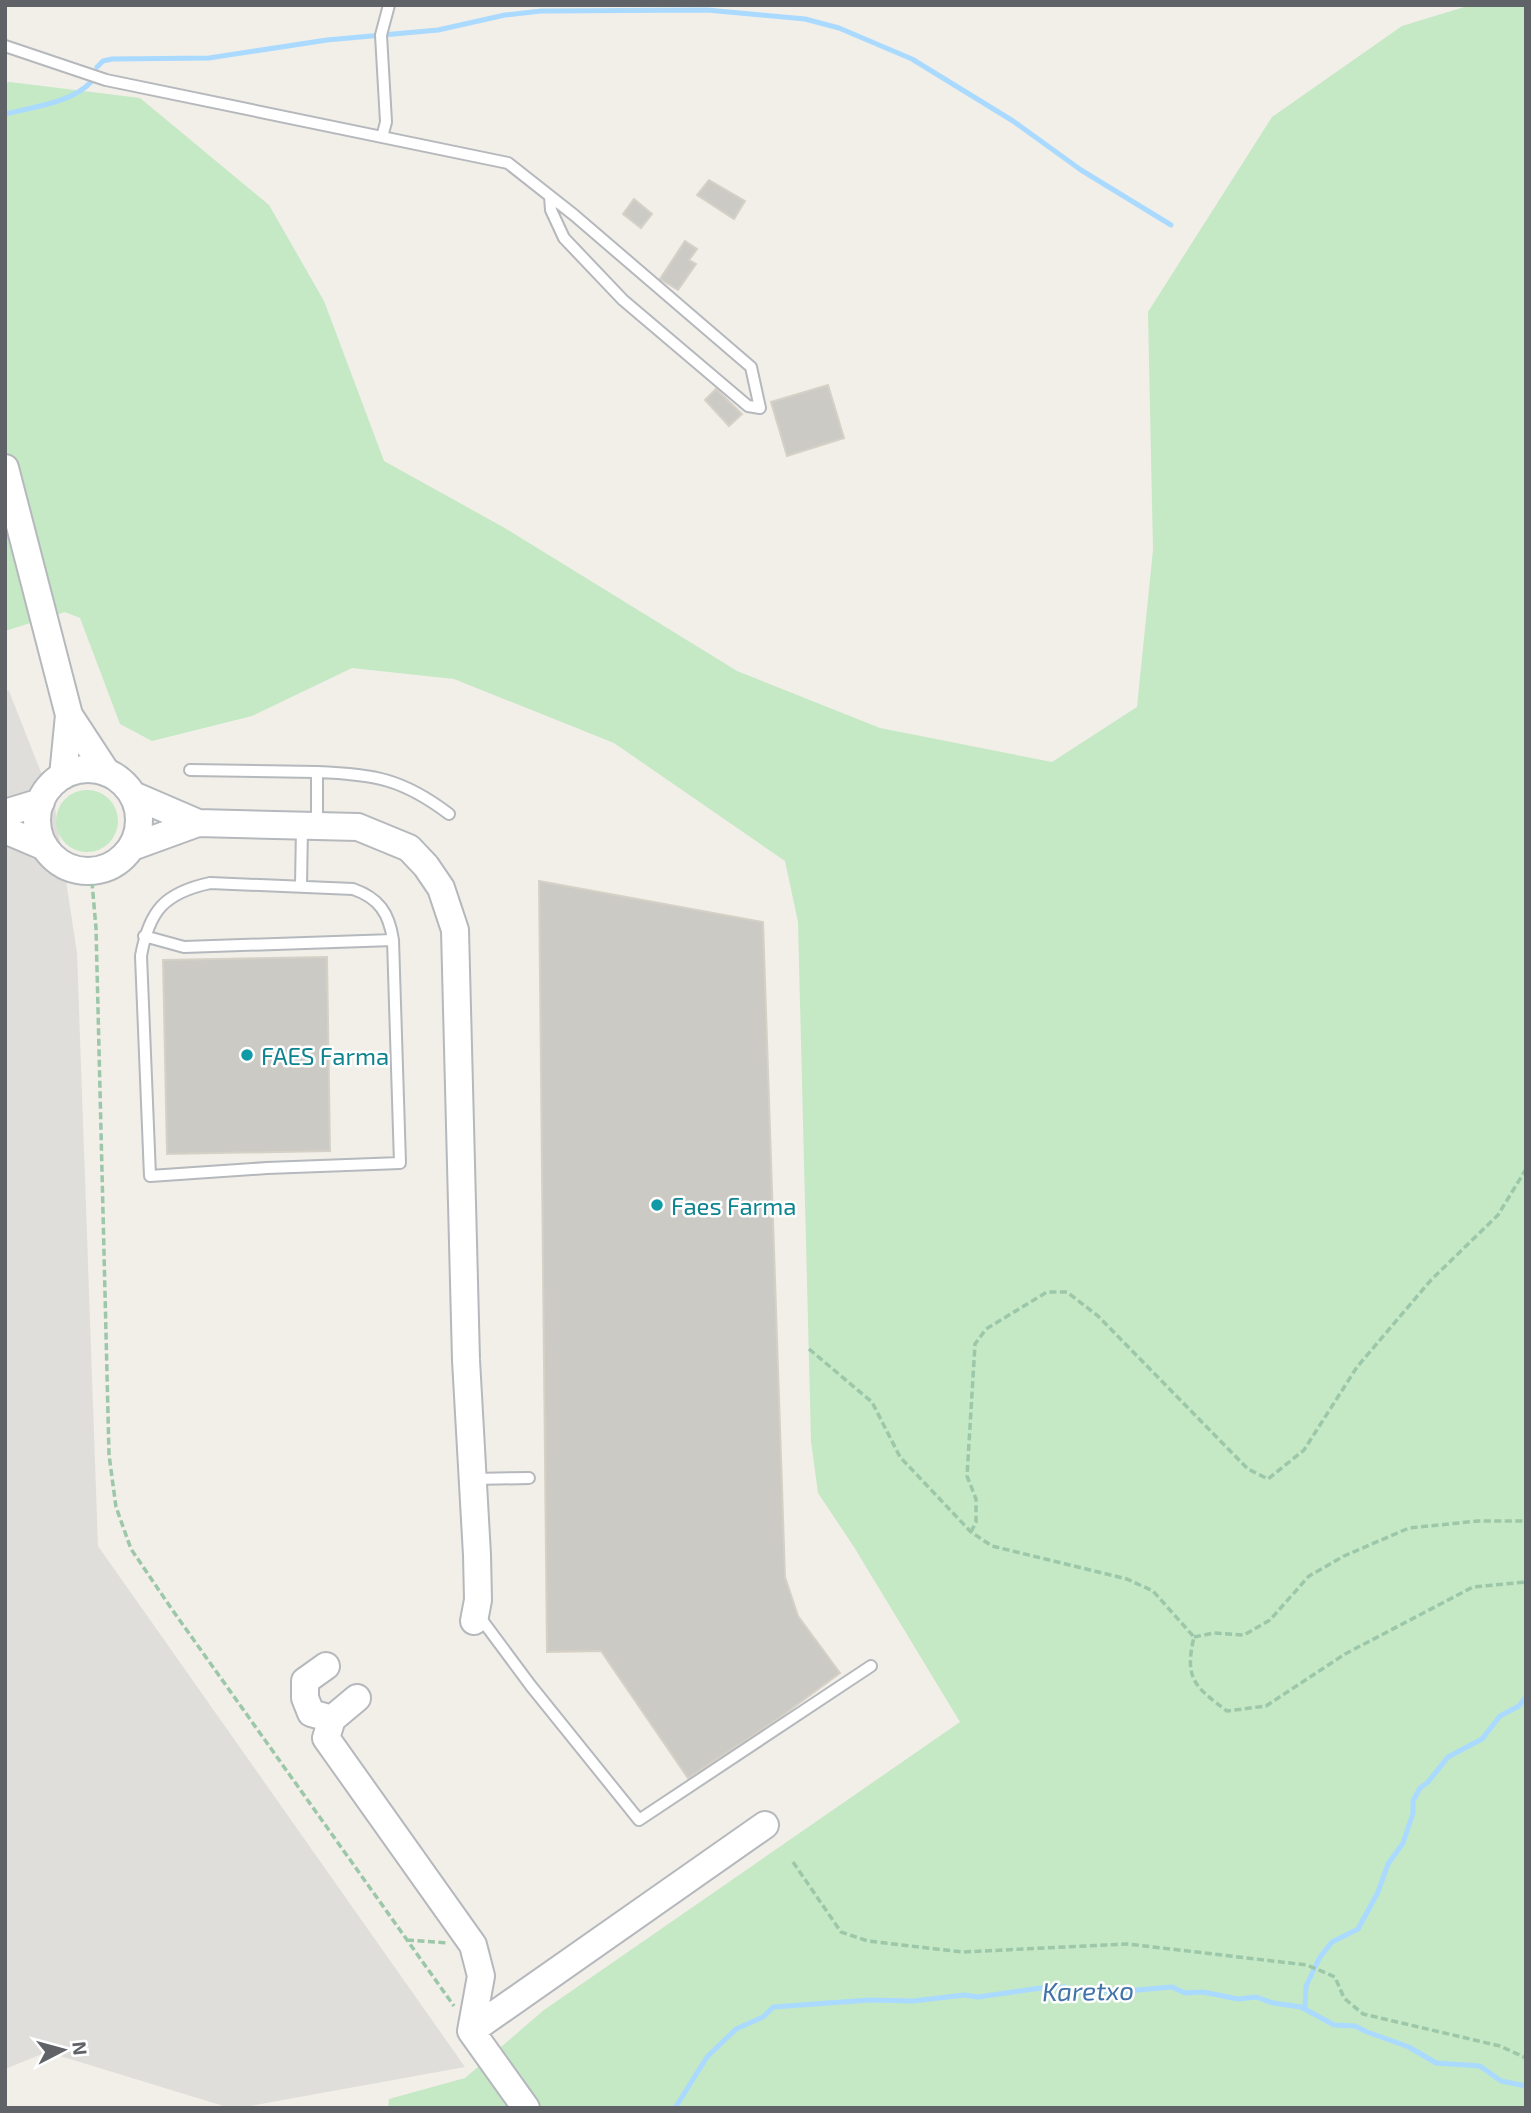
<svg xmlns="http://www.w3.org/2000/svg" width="1531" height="2113" font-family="'Exo 2',sans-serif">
<rect width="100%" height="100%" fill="#f1efe8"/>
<path fill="#e0deda" d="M5,691H9L55,808L77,953L98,1546L465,2067L239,2108H230L47,2052L5,2069Z"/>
<path fill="#c5e8c5" d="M1471,5H1526V2108H388L389,2099L465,2078L544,2010L960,1722L854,1547L818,1493L811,1441L798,922L785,861L614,743L454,679L352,668L252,716L152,741L120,724L80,618L65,612L5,631V83L10,82L140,98L269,205L324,301L384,461L503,527L737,671L880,728L1052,762L1137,707L1153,550L1148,312L1272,117L1402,26Z
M56 821a31 31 0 1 1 62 0a31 31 0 1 1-62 0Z"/>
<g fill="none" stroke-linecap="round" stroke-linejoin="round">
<path stroke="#aadaff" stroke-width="5" d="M97,67L103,61L112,59L209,58L327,40L438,30L505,15L541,11L707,10L805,19L839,28L912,59L1013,121L1081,170L1171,225
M5,114C33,107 72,103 92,81
M1305,2008L1306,1986L1320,1957L1332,1942L1358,1929L1378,1892L1388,1864L1403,1843L1413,1813V1801L1420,1788L1428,1782L1448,1757L1482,1739L1500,1716L1519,1706L1526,1697
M675,2108L707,2057L736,2029L763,2017L773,2007L870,2000L913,2001L964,1995L978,1997L1041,1988L1065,1987L1076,1991H1126L1172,1987L1185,1993L1203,1992L1238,1999L1256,1997L1273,2003L1301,2007L1334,2025L1355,2026L1367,2032L1409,2047L1436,2063L1480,2066L1501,2081L1526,2086"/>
</g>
<path fill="#cccac5" stroke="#d6d1c6" stroke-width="2" d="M709,180L745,201L734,219L697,195Z
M634,199L652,214L641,228L623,214Z
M685,241L697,249L689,260L696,264L678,290L660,279Z
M828,385L844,438L787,456L771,402Z
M716,389L742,414L729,426L705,400Z
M539,881L763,922L785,1577L798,1616L840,1673L779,1718L688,1778L601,1651L547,1652Z
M327,957L330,1151L167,1154L163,960Z"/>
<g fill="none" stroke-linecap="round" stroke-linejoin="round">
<g stroke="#b5b8bc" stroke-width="14">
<path id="service" d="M5,46L106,80L508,163L574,215L751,367L760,408L748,406L623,300L564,238L551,210L550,196
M382,137L386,122L381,35L389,5
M190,770L317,772
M317,826V772C374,774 403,779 449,814
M210,883L353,889C379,898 389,913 393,940L400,1163L267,1168L150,1176L141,956C149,911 164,893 210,883Z
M301,886L302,826
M144,936L184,947L393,940
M473,1479L529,1478
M479,1616L531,1686L639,1820L871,1666"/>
</g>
<g stroke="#b5b8bc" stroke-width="30">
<path id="tertiary" d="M5,468L69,715L107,773
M37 820a51 51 0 1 1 102 0a51 51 0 1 1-102 0Z
M63,776L69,715
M133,795L198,823
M5,813L41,802
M5,830L45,847
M132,847L198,823L358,827L409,848L426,866L441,888L455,930L466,1360L477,1555L478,1600L474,1621
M326,1666L305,1681V1698L311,1713L332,1719L326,1738L473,1945L481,1976L471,2031L526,2108
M332,1719L357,1698
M471,2031L765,1825"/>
</g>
<path stroke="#9cc7a9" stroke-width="3.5" stroke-dasharray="7 3.5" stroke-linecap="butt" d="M91,871L96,928L109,1455L116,1507L131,1549L171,1608L454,2006
M809,1349L872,1402L900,1457L971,1532L992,1546L1127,1579L1153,1591L1194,1637C1184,1679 1195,1687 1227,1711L1266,1706L1345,1654L1473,1587L1526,1582
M971,1532L976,1522V1499L967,1476L975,1344L986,1329L1047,1292H1067L1098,1316L1248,1469L1268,1479L1304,1450L1357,1367L1431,1280L1498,1215L1526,1169
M1194,1637L1214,1633L1244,1635L1270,1620L1309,1576L1344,1556L1409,1528L1478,1521H1526
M793,1862L841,1932L868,1941L962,1952L1128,1944L1307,1965L1335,1977L1344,1998L1363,2014L1500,2046L1526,2058
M407,1940L447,1943"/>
<use href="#service" stroke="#fff" stroke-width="10"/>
<use href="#tertiary" stroke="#fff" stroke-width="26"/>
</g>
<g fill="#0f9aa8" stroke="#fff" stroke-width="2.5">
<circle cx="247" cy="1055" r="7"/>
<circle cx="657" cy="1205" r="7"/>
</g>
<g text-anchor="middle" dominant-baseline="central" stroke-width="5" stroke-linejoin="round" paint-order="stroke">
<g font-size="24" fill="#0d838f" stroke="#fff" text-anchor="start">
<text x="261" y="1055">FAES Farma</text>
<text x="671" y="1205">Faes Farma</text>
</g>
<g font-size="26" font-style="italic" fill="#4174aa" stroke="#fff">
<text transform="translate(1088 1990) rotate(-1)">Karetxo</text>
</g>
</g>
<rect width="1531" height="2113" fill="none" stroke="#5f6368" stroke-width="14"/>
<g transform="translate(63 2050) rotate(84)" stroke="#ffffff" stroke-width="5" paint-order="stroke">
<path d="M0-5L12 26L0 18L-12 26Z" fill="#5f6368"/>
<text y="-10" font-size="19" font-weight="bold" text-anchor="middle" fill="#5f6368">N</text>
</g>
</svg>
